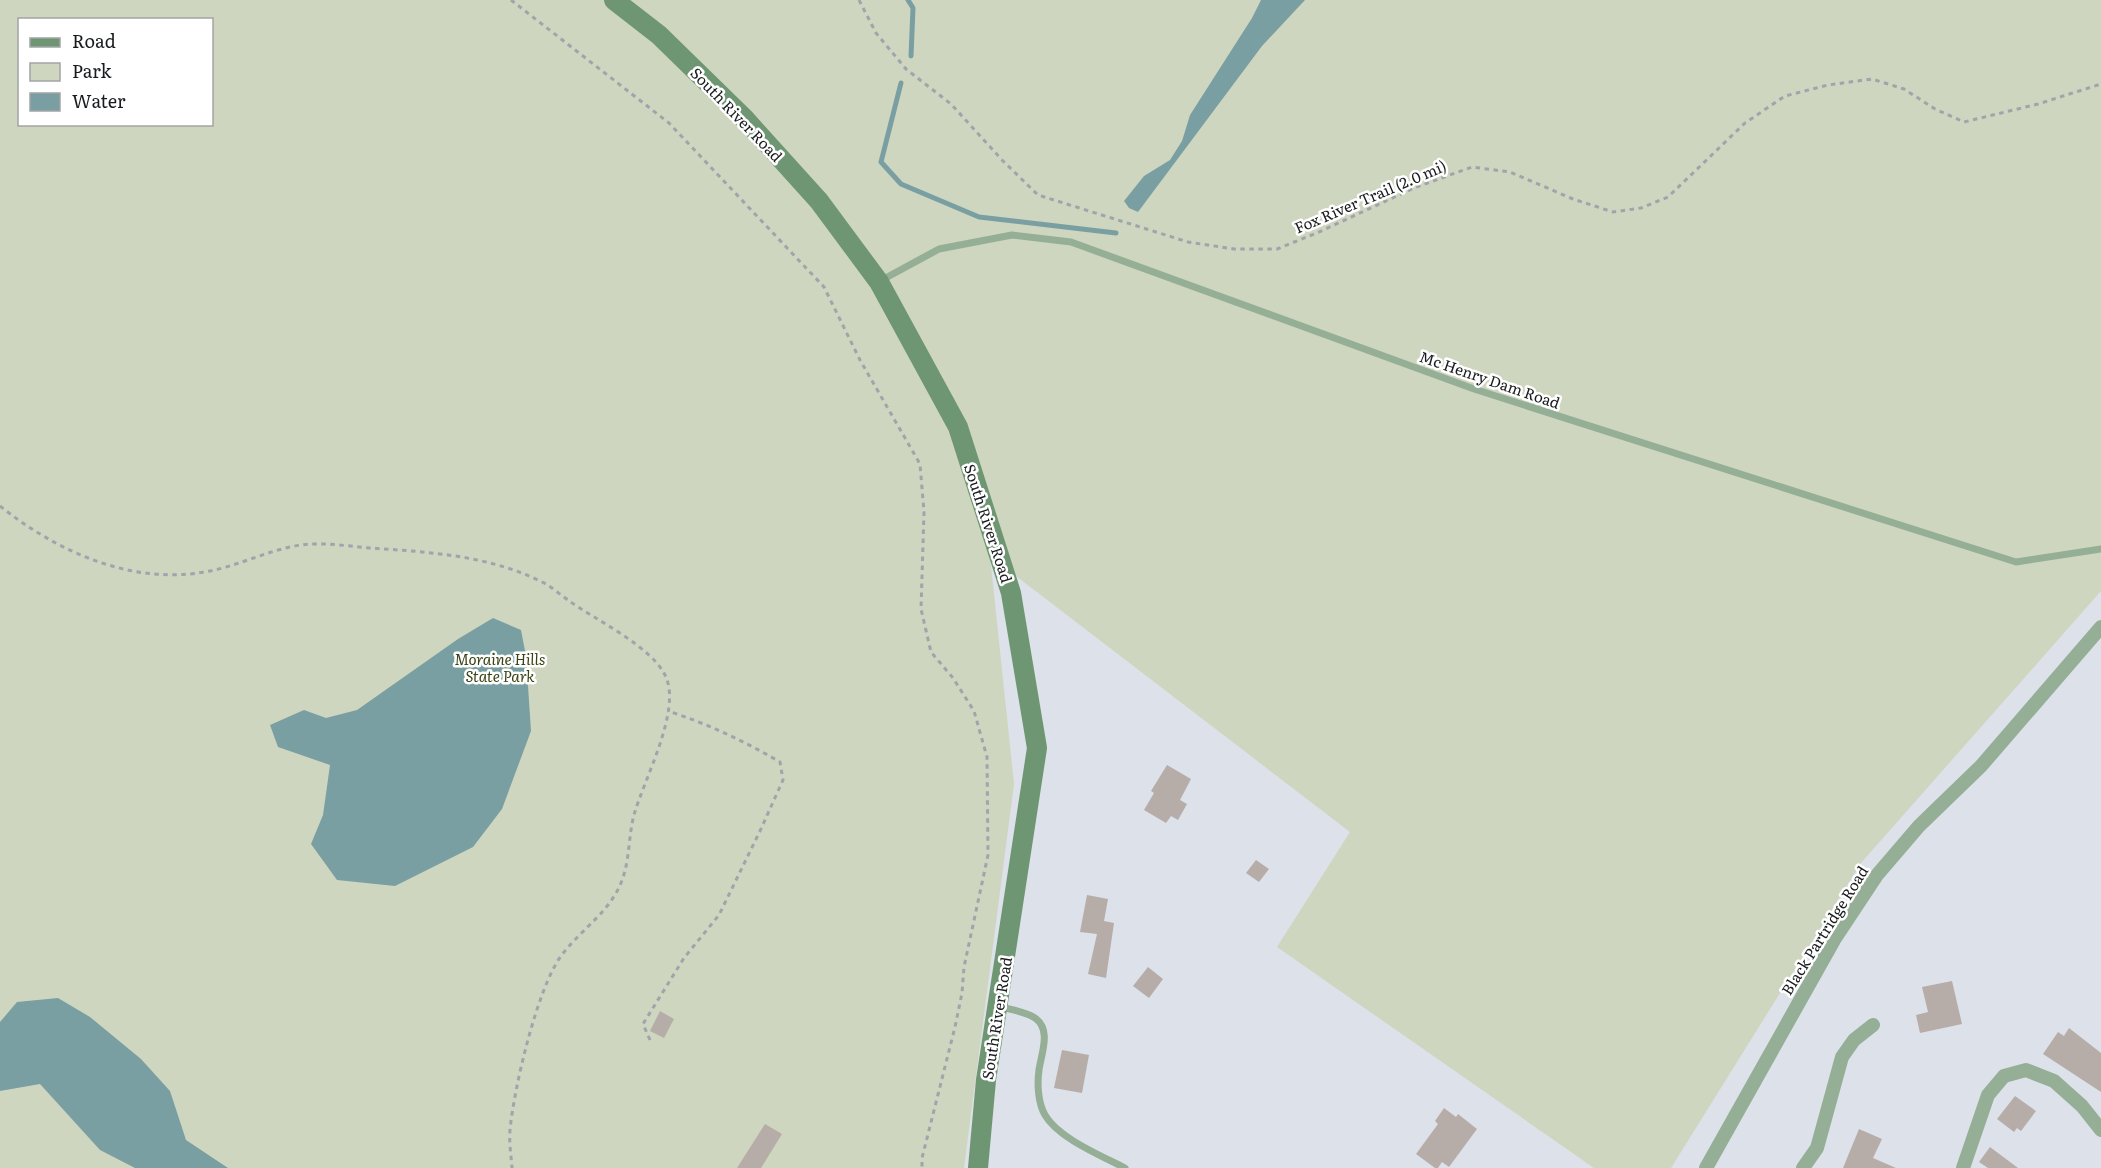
<svg xmlns="http://www.w3.org/2000/svg" width="2101" height="1168" font-family="Literata,serif">
<rect width="100%" height="100%" fill="#dce1ea"/>
<path fill="#cfd6bf" fill-rule="evenodd" d="M0,0H2101V591L1861,863L1671,1168H1594L1277,947L1350,832L990,556L1014,784L964,1168H0ZM20,20H212V124H20Z"/>
<path fill="#7a9fa2" d="M1261,0H1305L1262,46L1138,212L1129,208L1124,201L1144,176L1170,160L1182,141L1190,115L1252,18Z
M493,618L521,630L526,656L531,731L502,809L473,847L395,886L337,880L311,844L323,815L330,765L278,747L270,725L304,710L326,718L357,710L458,639Z
M58,998L90,1017L141,1059L170,1091L186,1140L228,1168H135L100,1150L40,1084L0,1091V1022L17,1002Z"/>
<g fill="none" stroke-linecap="round" stroke-linejoin="round">
<path stroke="#7a9fa2" stroke-width="5" d="M908,0L913,8L911,56
M901,83L881,162L901,184L979,217L1116,233"/>
</g>
<path fill="#b7ada8" d="M1167,765L1191,779L1180,800L1187,804L1178,820L1171,816L1166,823L1144,810L1154,793L1151,791Z
M1256,860L1269,869L1259,882L1246,873Z
M1087,895L1108,899L1104,921L1114,923L1106,978L1088,974L1097,934L1080,932Z
M1148,967L1163,979L1149,998L1133,986Z
M1952,981L1962,1024L1920,1033L1916,1015L1928,1012L1922,987Z
M660,1011L674,1019L664,1038L650,1031Z
M2069,1028L2101,1053V1092L2043,1054L2058,1032L2064,1036Z
M1062,1050L1089,1055L1082,1093L1054,1088Z
M2015,1096L2036,1111L2021,1131L2017,1128L2014,1132L1997,1119Z
M1444,1108L1456,1117L1458,1114L1477,1129L1449,1167L1442,1162L1438,1168H1435L1416,1154L1438,1124L1435,1121Z
M765,1124L782,1134L761,1168H737Z
M1859,1129L1882,1139L1873,1158L1896,1168H1843Z
M1990,1147L2018,1168H1988L1979,1162Z"/>
<g fill="none" stroke-linecap="round" stroke-linejoin="round">
<path stroke="#a0a4ab" stroke-width="3" stroke-dasharray="4.5 4.5" stroke-linecap="butt" d="M511,0L669,123L824,287L860,360L920,464L924,512L921,609L931,652L953,678L974,711L987,757L988,855L964,967L962,993L955,1027L922,1158V1168
M859,0L876,33L906,69L951,104L1003,161L1038,195L1188,242L1234,249H1277L1319,232L1414,188L1472,167L1510,172L1573,199L1613,212L1641,208L1668,197L1745,123L1785,96L1828,85L1872,79L1904,89L1935,109L1964,122L2038,104L2101,84
M0,506C56,551 131,585 204,572C237,567 267,550 301,545C323,542 347,546 370,548C428,552 488,555 542,582C551,586 559,594 568,600C595,620 652,646 666,677C681,712 644,779 634,815C628,838 630,861 621,883C608,914 580,930 561,956C537,989 514,1088 510,1130C509,1143 511,1155 512,1168
M650,1040L643,1024L684,958L719,915L760,831L783,780L780,762C744,741 708,724 668,711"/>
<path stroke="#95af97" stroke-width="7" d="M880,281L939,249L1012,235L1071,242L1474,389L2016,562L2101,549
M1000,1006C1010,1010 1027,1012 1035,1018C1052,1030 1041,1054 1039,1070C1037,1084 1038,1103 1045,1115C1058,1138 1102,1156 1125,1168"/>
<path stroke="#95af97" stroke-width="14" d="M1706,1168L1834,940L1877,875L1919,826L1981,766L2101,627
M1803,1168L1817,1148L1842,1057L1854,1040L1873,1025
M1963,1168L1988,1095L2004,1076L2026,1070L2054,1081L2082,1106L2101,1130"/>
<path stroke="#6f9672" stroke-width="20" d="M614,0L659,35L745,119L819,201L879,282L958,427L1011,593L1037,748L986,1080L978,1168"/>
</g>
<g text-anchor="middle" dominant-baseline="central" stroke-width="5" stroke-linejoin="round" paint-order="stroke">
<g font-size="15" fill="#191b1e" stroke="#fff">
<text transform="translate(737 114) rotate(46)">South River Road</text>
<text transform="translate(1370 196) rotate(-23)">Fox River Trail (2.0 mi)</text>
<text transform="translate(1490 379) rotate(19)">Mc Henry Dam Road</text>
<text transform="translate(989 523) rotate(72)">South River Road</text>
<text transform="translate(1824 930) rotate(-58)">Black Partridge Road</text>
<text transform="translate(996 1018) rotate(-81)">South River Road</text>
</g>
<g font-size="15" font-style="italic" fill="#384212" stroke="#fff">
<text x="500" y="658">Moraine Hills<tspan x="500" dy="17">State Park</tspan></text>
</g>
</g>
<rect x="18" y="18" width="195" height="108" fill="#ffffff" stroke="#a3a4a5" stroke-width="1.5"/>
<rect x="30" y="38" width="30" height="9" fill="#6f9672" stroke="#a3a4a5" stroke-width="1.5"/>
<text x="72" y="48" font-size="18" fill="#191b1e">Road</text>
<rect x="30" y="63" width="30" height="18" fill="#cfd6bf" stroke="#a3a4a5" stroke-width="1.5"/>
<text x="72" y="78" font-size="18" fill="#191b1e">Park</text>
<rect x="30" y="93" width="30" height="18" fill="#7a9fa2" stroke="#a3a4a5" stroke-width="1.5"/>
<text x="72" y="108" font-size="18" fill="#191b1e">Water</text>
</svg>
